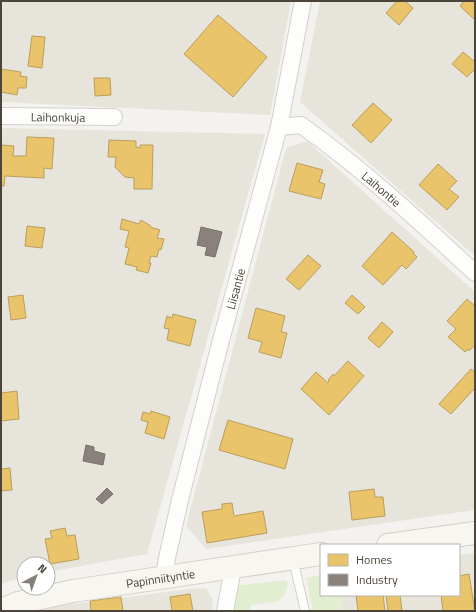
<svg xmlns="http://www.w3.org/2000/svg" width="476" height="612" font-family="'Titillium Web',sans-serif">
<rect width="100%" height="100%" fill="#f4f2ee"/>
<path fill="#e7e4dc" d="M4,1H291L270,115L1,102V5Z
M320,1H475V256L300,102Z
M1,128L265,134L147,554L48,572V564H24V577L1,584Z
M307,141L475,292V510L206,549L186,526L286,148Z
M475,553V611H343L341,595H459V555Z
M206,588L213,600L212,611H42L51,607L189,589Z"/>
<path fill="#e1eecf" d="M321,575V595H341L343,611H313L306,578Z
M286,580L288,584L285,594L279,601L251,605L250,611H232L235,586Z"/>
<path fill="#e9c46a" stroke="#ba9e5b" d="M397,1H405L413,8L399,25L386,13Z
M464,1H475V20L460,6Z
M218,15L267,57L233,97L184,54Z
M32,36L45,37L42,68L28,66Z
M463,52L475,62V69L467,77L452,64Z
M1,69L21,72L20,76L27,77L26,88H18L17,95L1,92Z
M94,78H110L111,95L95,96Z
M373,103L392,120L371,143L352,125Z
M27,137L54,138L52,169L44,168V178L5,176L4,186H1V145L14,146L13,156H26Z
M109,140L136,141V147L140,148V145H153L152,189H134V178L125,177L115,167L116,157H108Z
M297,163L323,170L319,182L325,184L321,199L289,191Z
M438,164L457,181L449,189L459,197L447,210L419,185Z
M122,219L139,224L141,220L151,226L150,227L160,230L157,238L164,239L161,250L159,249L157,257L151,256L149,263H151L148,273L136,270L137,267L125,264L129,248L125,247L129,231L120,229Z
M27,226L45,228L42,248L25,246Z
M392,232L414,252L413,253L417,257L406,269L402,265L383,285L362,266Z
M308,255L321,266L299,290L286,279Z
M23,295L26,318L11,320L8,297Z
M352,295L365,307L358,314L345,303Z
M467,299L475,306V345L469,351L468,349L465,352L448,337L456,329L447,321Z
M256,308L285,316L281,332L287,333L281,358L259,352L262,342L248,338Z
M173,314L196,320L190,346L167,340L169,329L164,328L167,316L172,318Z
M382,322L393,332L379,348L368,338Z
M348,361L364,376L329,415L301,389L316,372L328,383L329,381L328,380L333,374L334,376Z
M471,369L475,372V388L451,414L439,404Z
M1,390V393L17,391L19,419L1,421Z
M151,411L170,417L164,439L145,433L148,422L141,420L143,412L150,414Z
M228,420L293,439L285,469L219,450Z
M10,468L12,490L1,491V469Z
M374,489L375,497H383L385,516L352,520L349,492Z
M232,503L234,516L263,511L267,533L207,543L202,512L222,509V504Z
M65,528L67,536L75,535L79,559L50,564L45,539L52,538L50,531Z
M469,574L475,611H443L441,595H459V576Z
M190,594L193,611H172L170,597Z
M356,595H383L385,611H358Z
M386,595H400L402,611H388Z
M121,597L123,611H91L90,601Z"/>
<path fill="#8a817c" stroke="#776f68" d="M201,227L222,232L215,257L205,255L207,247L197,245Z
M86,445L94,447V451L105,454L103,465L83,461Z
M107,488L113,494L102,504L96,499Z"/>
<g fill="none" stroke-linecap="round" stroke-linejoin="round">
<g stroke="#d2d0cb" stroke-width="10">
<path id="lane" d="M293,559L305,611"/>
</g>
<g stroke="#d2d0cb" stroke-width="18">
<g id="street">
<path id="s1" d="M1,116L114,117"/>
<path id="s2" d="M279,127L301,125C363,169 419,221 475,273"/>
<path id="s3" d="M164,577L167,558L180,500L220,344L279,127L303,1"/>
<path d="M225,611L233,568"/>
</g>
</g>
<g stroke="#d3cfc5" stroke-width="24">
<g id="secondary">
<path d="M388,545L475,533"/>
<path id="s4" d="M1,610L18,603L73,591L321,554"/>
</g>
</g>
<use href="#lane" stroke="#fdfdfc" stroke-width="8"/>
<use href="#street" stroke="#fdfdfc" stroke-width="16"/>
<use href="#secondary" stroke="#f7f6f1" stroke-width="22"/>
</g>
<g text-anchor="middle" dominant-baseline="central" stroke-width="4" stroke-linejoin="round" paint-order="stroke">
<g font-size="12" fill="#4b4439" stroke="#fff">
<text stroke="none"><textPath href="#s1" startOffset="57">Laihonkuja</textPath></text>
<text stroke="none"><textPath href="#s2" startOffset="125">Laihontie</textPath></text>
<text stroke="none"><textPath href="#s3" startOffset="297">Liisantie</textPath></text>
<text stroke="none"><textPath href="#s4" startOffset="163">Papinniityntie</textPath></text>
</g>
</g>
<rect width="476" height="612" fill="none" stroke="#4b4439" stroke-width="4"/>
<rect x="320" y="544" width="140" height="52" fill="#ffffff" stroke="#b7b4b0"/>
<rect x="328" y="554" width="20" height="12" fill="#e9c46a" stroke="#b7b4b0"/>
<text x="356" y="564" font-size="12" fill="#4b4439">Homes</text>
<rect x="328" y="574" width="20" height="12" fill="#8a817c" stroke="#b7b4b0"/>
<text x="356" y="584" font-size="12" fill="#4b4439">Industry</text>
<g transform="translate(36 576) rotate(41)"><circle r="19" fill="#ffffff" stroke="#b7b4b0"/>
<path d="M0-3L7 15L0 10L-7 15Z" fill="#868178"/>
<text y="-6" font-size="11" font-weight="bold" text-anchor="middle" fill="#4b4439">N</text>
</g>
</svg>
